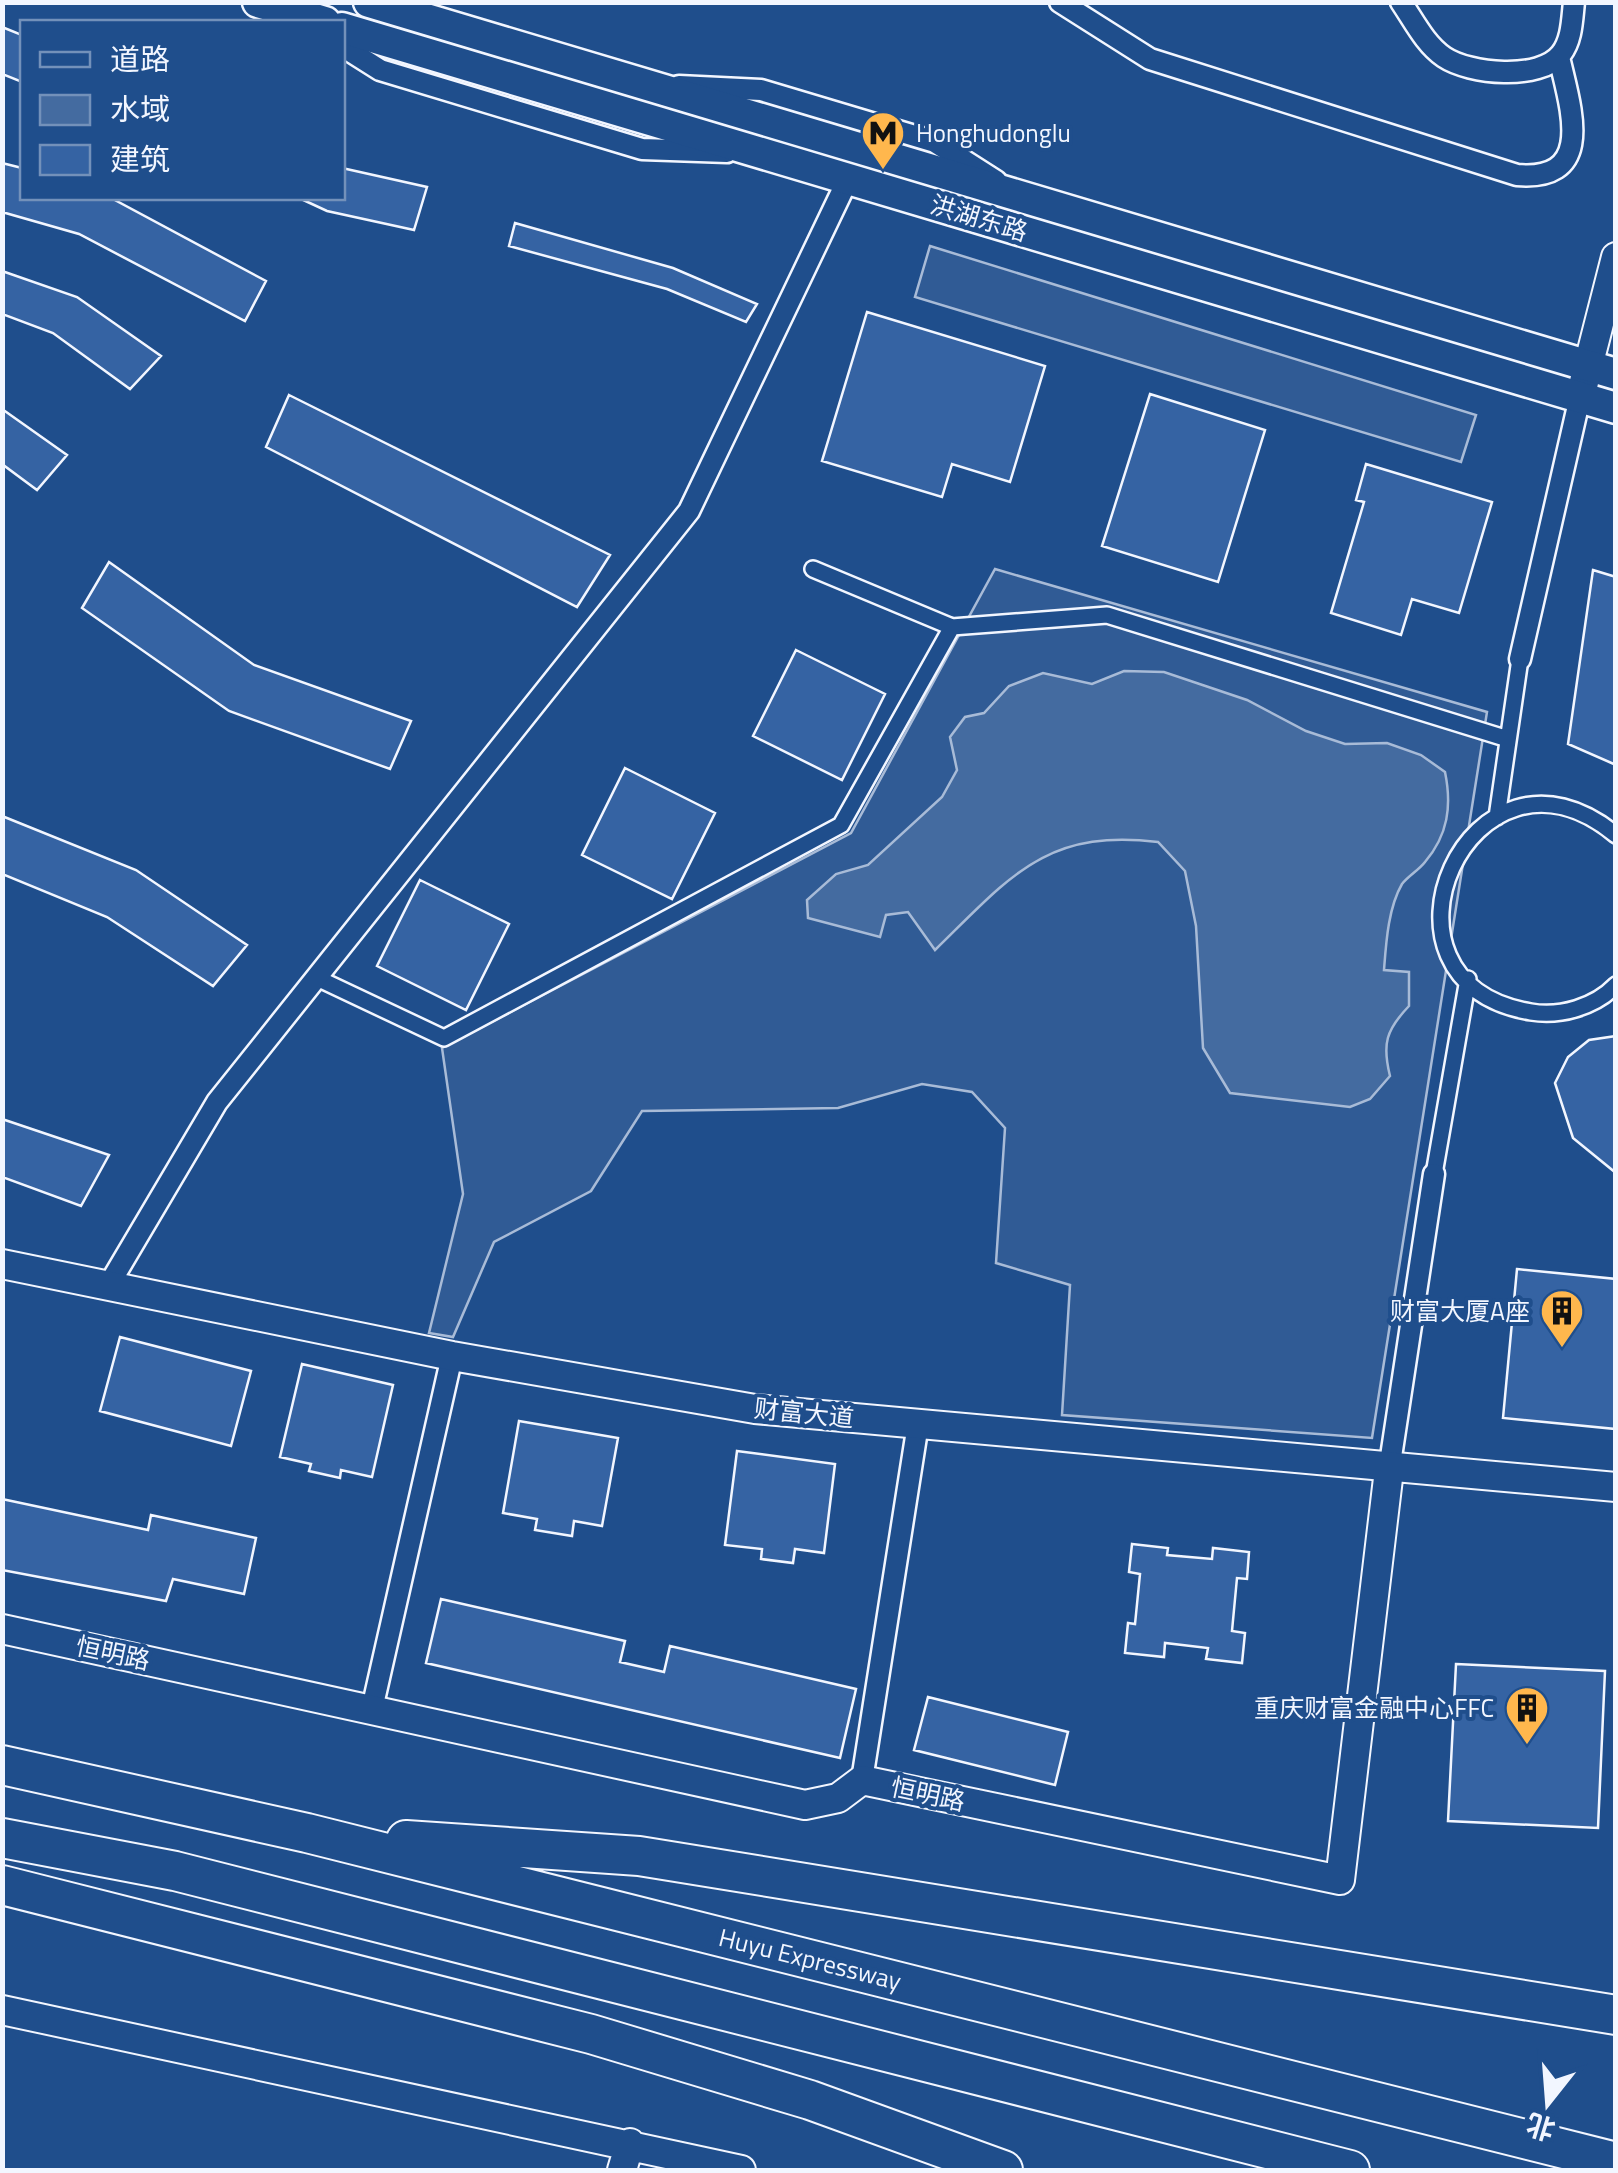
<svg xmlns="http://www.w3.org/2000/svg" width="1618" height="2173" font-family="'Titillium Web','Noto Sans SC',sans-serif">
<rect width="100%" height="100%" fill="#1f4e8c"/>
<path fill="#305b95" stroke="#a8bbd7" stroke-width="2.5" d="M414,58L617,120L615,130L411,67Z
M766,100L899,141L896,150L763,109Z
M930,246L1476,415L1461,462L915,297Z
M995,569L1487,712L1372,1438L1062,1415L1070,1285L996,1263L1005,1128L972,1092L922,1084L838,1108L642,1111L591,1191L494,1242L453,1337L429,1333L463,1194L442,1048L851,833Z"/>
<path fill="#446ba0" stroke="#a8bbd7" stroke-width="2.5" d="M1124,671L1164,672L1247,700L1306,731L1345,744L1387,743L1421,755L1445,772C1452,806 1448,835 1425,862C1419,870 1408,876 1402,884C1388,908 1386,944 1384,970L1409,972V1006C1386,1030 1382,1044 1390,1076L1370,1099L1350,1107L1230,1093L1203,1048L1196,926L1185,871L1158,842C1046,828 1010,877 935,950L908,912L886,915L880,937L808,918L807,900L836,874L868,865L942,797L957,770L950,737L965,717L984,713L1009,686L1043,673L1092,684Z"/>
<path fill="#3563a3" stroke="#f2f6ff" stroke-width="2.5" d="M2,27L22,35V82L2,74Z
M2,163L22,168V198H111L266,281L245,321L79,234L2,212Z
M342,168L427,187L414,230L327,211L299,198H342Z
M515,223L673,268L757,304L746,322L667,289L509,246Z
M2,271L77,297L161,356L130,389L53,333L2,314Z
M867,312L1045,366L1010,482L952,464L942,497L822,461Z
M1150,394L1265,430L1218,582L1102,546Z
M289,395L610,555L577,607L266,447Z
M2,409L67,455L37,490L2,464Z
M1366,464L1492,502L1459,613L1412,599L1401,635L1331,613L1364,502L1356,500Z
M109,562L254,665L411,721L390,769L229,711L82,608Z
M1593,570L1616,577V765L1568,744Z
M796,650L885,694L842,780L753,736Z
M625,768L715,813L672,899L582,855Z
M2,816L136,870L247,945L213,986L107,917L2,874Z
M420,880L509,924L466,1010L377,966Z
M1616,1036V1173L1573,1138L1555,1083L1568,1057L1589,1040Z
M2,1119L109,1155L81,1206L2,1177Z
M1517,1269L1616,1279V1429L1503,1418Z
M120,1337L251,1371L231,1446L100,1411Z
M302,1364L393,1385L372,1477L341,1470L340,1478L309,1471L311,1464L280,1457Z
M519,1421L618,1438L602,1526L574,1521L572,1536L535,1530L537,1519L503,1513Z
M737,1451L835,1464L824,1553L795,1549L793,1563L761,1559L762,1549L725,1545Z
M2,1499L148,1530L151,1515L256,1538L244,1594L173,1579L166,1601L2,1570Z
M1132,1544L1168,1548L1167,1555L1212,1559L1213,1548L1249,1552L1247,1579L1237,1578L1232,1631L1245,1633L1242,1663L1206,1659L1208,1648L1165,1643L1164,1657L1125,1653L1128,1623L1135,1624L1140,1574L1129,1572Z
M441,1599L625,1641L620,1662L664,1672L670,1646L856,1689L840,1758L426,1663Z
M1456,1664L1605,1671L1598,1828L1448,1821Z
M928,1697L1068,1732L1055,1785L914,1750Z"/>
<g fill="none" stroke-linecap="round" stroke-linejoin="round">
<g stroke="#f2f6ff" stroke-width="20">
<path id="pedestrian" d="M813,569L952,627L1107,615L1508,739
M1497,817L1520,659
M1616,835C1471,715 1352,983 1531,1012C1560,1017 1595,1007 1616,985
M317,978L444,1038L841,825L952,627
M1434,1174L1468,979"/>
</g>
<g stroke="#f2f6ff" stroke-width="25">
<path id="minor" d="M1060,2L1150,59L1517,175C1597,182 1570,106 1559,57
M1401,2C1414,21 1425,44 1444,57C1469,74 1540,81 1561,54C1572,40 1572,20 1574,2
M342,46L380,70L642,149L727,152
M679,86L761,90L935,142L996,181
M1520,659L1580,397
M107,1288L217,1102L689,511L848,179
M1389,1470L1434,1174
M372,1709L452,1356
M862,1780L918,1424"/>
</g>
<g stroke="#f2f6ff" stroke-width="32">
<path id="tertiary" d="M1583,386L1616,257
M2,1264L452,1356L755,1409L1616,1487
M2,1629L805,1805L838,1798L862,1780L1340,1880L1389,1470
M2,2010L741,2170
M622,2170L630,2143"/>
</g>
<g stroke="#f2f6ff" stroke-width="35">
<path id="secondary" d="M258,2L325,22
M369,2L1616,374
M342,28L1616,408"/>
</g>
<g stroke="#f2f6ff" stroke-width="42">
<path id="motorway" d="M2,1765L307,1833L1616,2162
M2,1838L175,1871L1350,2170
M406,1840L639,1856L1616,2015
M2,1885L591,2034L810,2100L1003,2170"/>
</g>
<use href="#pedestrian" stroke="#1f4e8c" stroke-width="15"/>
<use href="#minor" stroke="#1f4e8c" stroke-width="20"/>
<use href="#tertiary" stroke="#1f4e8c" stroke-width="28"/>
<use href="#secondary" stroke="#1f4e8c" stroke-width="30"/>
<use href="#motorway" stroke="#1f4e8c" stroke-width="38"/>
</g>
<defs>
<g id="metro-pin" transform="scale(2.25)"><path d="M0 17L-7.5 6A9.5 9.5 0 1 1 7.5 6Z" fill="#ffb74d" stroke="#1f4e8c"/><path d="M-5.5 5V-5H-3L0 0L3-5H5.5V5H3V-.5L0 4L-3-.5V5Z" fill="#111"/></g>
<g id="building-pin" transform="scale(2.25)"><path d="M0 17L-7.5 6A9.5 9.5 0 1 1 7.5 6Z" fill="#ffb74d" stroke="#1f4e8c"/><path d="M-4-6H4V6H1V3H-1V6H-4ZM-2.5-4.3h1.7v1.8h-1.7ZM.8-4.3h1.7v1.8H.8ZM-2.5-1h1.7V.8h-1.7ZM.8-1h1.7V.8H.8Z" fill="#111"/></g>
</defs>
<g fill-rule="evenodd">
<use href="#metro-pin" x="883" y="133"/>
<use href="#building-pin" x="1562" y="1311"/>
<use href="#building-pin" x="1527" y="1708"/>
</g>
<g text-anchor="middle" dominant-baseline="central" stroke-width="8" stroke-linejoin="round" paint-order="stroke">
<g font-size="25" fill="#f2f6ff" stroke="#1f4e8c" text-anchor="end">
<text x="916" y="133" text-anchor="start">Honghudonglu</text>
<text x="1530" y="1311">财富大厦A座</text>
<text x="1494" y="1708">重庆财富金融中心FFC</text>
</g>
<g font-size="25" fill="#f2f6ff" stroke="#1f4e8c">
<text transform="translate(979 218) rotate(17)">洪湖东路</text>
<text transform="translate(804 1413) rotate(6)">财富大道</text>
<text transform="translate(113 1653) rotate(12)">恒明路</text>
<text transform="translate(928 1794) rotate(12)">恒明路</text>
<text transform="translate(810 1959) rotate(14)">Huyu Expressway</text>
</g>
</g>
<rect width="1618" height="2173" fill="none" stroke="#f2f6ff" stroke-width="10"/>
<rect x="20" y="20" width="325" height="180" fill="#1f4e8c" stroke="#7391ba" stroke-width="2.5"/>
<rect x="40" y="52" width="50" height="15" fill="#1f4e8c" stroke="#7391ba" stroke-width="2.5"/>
<text x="110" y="70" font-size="30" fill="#f2f6ff">道路</text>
<rect x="40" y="95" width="50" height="30" fill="#446ba0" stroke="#7391ba" stroke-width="2.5"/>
<text x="110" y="120" font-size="30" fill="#f2f6ff">水域</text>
<rect x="40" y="145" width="50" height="30" fill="#3563a3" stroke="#7391ba" stroke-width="2.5"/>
<text x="110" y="170" font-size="30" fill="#f2f6ff">建筑</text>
<g transform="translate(1548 2103) rotate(197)" stroke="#1f4e8c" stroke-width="8" paint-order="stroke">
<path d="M0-8L18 38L0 25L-18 38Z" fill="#f2f6ff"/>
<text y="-15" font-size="28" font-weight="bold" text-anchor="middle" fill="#f2f6ff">北</text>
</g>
</svg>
